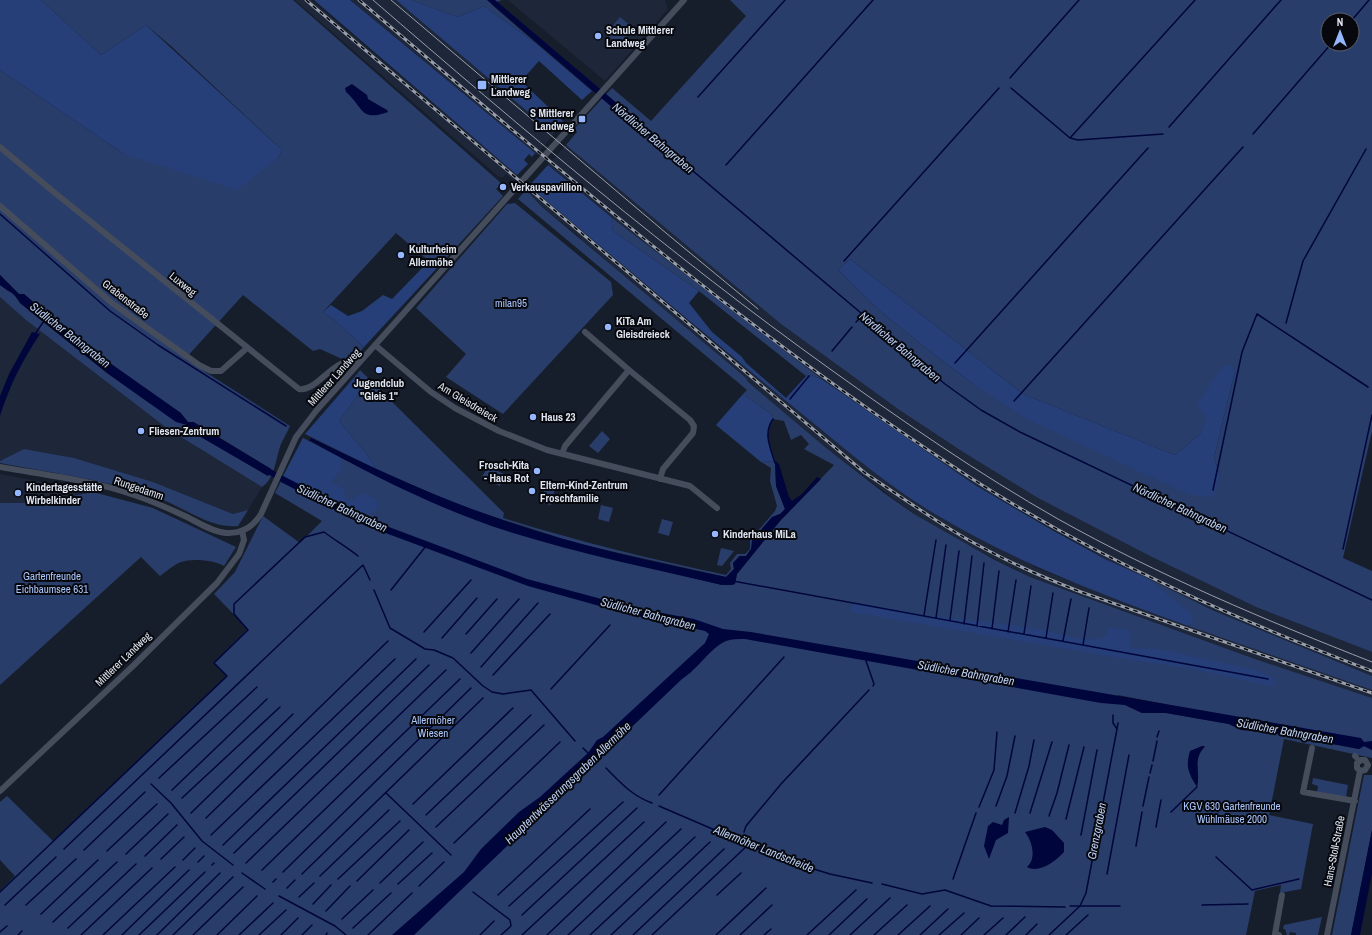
<svg xmlns="http://www.w3.org/2000/svg" width="1372" height="935" font-family="'Archivo Narrow',sans-serif">
<rect width="100%" height="100%" fill="#171e2b"/>
<path fill="#1e273a" d="M295,0H311L517,175L513,180L506,174L503,177H499Z
M350,0H396L554,134L536,155Z
M508,0H665L668,9L605,81Z
M566,145L781,324L898,409L963,452L1038,498L1150,556L1256,607L1372,652V676L1212,610L1105,559L975,485L823,380L745,322L611,217L548,165Z
M529,186L711,340L871,469L1037,568L1188,626L1372,690V698L1255,659L1030,577L958,540L914,514L825,447L748,382L746,378L662,310L630,280L625,278L593,249L582,241L580,237L542,207L526,190Z
M0,297L26,320L168,429L262,487L248,510L233,514L153,482L74,458L24,449L0,461Z
M0,474L93,492L38,503H0Z"/>
<path fill="#293d6b" fill-rule="evenodd" d="M41,0H293L502,184L496,189L503,196L437,268L396,233L323,312L332,318L364,347L351,363L320,349L313,351L243,295L185,359L290,426C287,432 284,438 281,444C276,457 275,479 262,487L168,429L26,320L0,297V285L8,291L13,293L20,303L107,373L148,402L187,425L189,430L268,476L271,469L194,422H188C133,379 75,341 24,294H19L0,275V70L124,154L278,158L282,150L171,46L146,25L101,55Z
M411,0H502L491,4L537,44L484,6L458,17Z
M730,0H1372V431L1343,558L1372,571V652L1256,607L1150,556L1038,498L963,452L898,409L781,324L566,145L577,132L575,128L612,88L651,121L746,16ZM1328,20H1352V44H1328ZM850,259L1023,394L1175,455L1200,434L1235,371L1214,458L1220,475L972,383L927,349L879,310L838,270Z
M620,17L633,28L619,45L606,34Z
M526,190L542,207L746,378L748,382L825,447L884,493L914,514L993,559L1030,577L1079,595L1255,659L1372,698V745L1118,695L1116,703L1125,705L1142,713H1166L1229,724L1241,730L1264,731L1359,749L1364,746L1372,750V758L1284,739L1269,815L1313,824L1301,889L1280,893L1281,885L1255,891L1246,935H0V891L15,876L0,860V802L7,796L53,841L227,677L214,663L248,629L214,594L235,572L263,516L300,543L322,521L275,493L303,438L341,458L463,515L576,550L722,585H732L735,583L737,574L780,521L834,465L804,449L809,444L801,435L791,440L784,421L773,419L771,414L743,394L747,390L518,199ZM1205,747C1193,758 1198,772 1197,787L1191,777L1190,751Z
M515,203L611,282L613,295L503,414L446,377L466,354L416,308L507,204Z
M611,217L823,380L811,375L806,376L699,291L613,231Z
M360,370L504,513L503,518C576,541 650,559 726,575L731,569L730,563L737,554H745L750,549V540L775,511L777,506L770,481L771,468L761,462L775,461L776,486L785,509L780,514L777,515L746,556H739L733,563L734,569L726,577L579,544L463,507L376,469L366,453L339,421L366,384L357,374Z
M602,431L610,439L598,453L589,446Z
M24,449L74,458L153,482L233,514L248,510L238,526C210,529 184,507 158,498C108,480 53,473 0,463V461Z
M488,466L506,475L500,486L482,477Z
M545,487L555,489L551,505L541,503Z
M93,492L153,508L236,547L224,566C215,560 192,558 181,562C173,565 167,571 160,576L141,557L0,685V503H38Z
M601,505L613,508L609,522L598,519Z
M662,519L673,522L669,536L658,533Z
M721,548L734,551L722,566L717,565Z
M1147,578L1212,610L1372,676V690L1188,626L1193,623Z
M1364,775H1372V830L1351,935H1332Z
M1313,778L1348,785L1346,797L1317,792L1318,786L1312,784Z
M1322,917L1318,935H1296V933L1290,932L1289,935H1287L1285,929H1283L1284,925Z"/>
<path fill="#263f79" d="M0,0H41L101,55L146,25L282,150L278,158L237,190L124,154L0,70Z
M314,0H350L535,153L532,157L529,154L524,160L528,164L517,175Z
M396,0H411L458,17L484,6L537,44L592,91L582,100L539,61L521,81L563,121L553,133Z
M548,165L611,217L613,231L699,291L689,303L712,332L742,357L746,363L786,398L806,376L811,375L823,380L975,485L1052,530L1105,559L1147,578L1191,614L1193,623L1188,626C1101,594 1015,562 935,514C881,482 834,439 785,400C699,329 614,258 529,186Z
M850,259L1023,394L1175,455L1200,434L1207,419L1197,405L1221,368L1229,364L1235,371L1214,458L1220,475L1213,497L1190,495L1027,419L972,383L927,349L879,310L838,270Z
M429,261L437,268L364,347L332,318L323,312L331,305L348,316L362,311L383,295L392,299Z
M357,374L366,384L339,421L366,453L376,469L305,434Z
M743,394L771,414L773,419C763,433 770,446 775,461L761,462L716,425Z
M303,438L341,458L342,468L331,482L344,489L345,498L352,500L362,493L377,500V509L365,518L283,476Z
M854,604C879,604 901,612 926,615C963,620 1001,623 1038,629C1060,633 1081,643 1103,638L1110,628L1129,630L1131,641L1130,648L1158,649L1252,669L1272,677L1275,683L1270,686L1194,669L1132,660L851,612L850,607Z"/>
<path fill="#00053c" d="M487,0H495L625,110L621,115Z
M352,84L367,95L368,99L387,110L388,112C360,122 364,108 346,92L345,88Z
M0,275L19,294H24L83,344L181,413L188,422H193L271,469L268,476L189,430L187,425L176,422L107,373L20,303C15,293 8,291 0,285Z
M32,332L40,334C21,363 11,383 0,416V396L9,374Z
M311,438C373,468 435,497 500,519C573,545 650,561 726,577L734,569L733,563L740,556H746L751,549L752,540L772,517L780,514L785,509L776,486L775,461L779,464L789,497L792,501L802,494L817,477L821,479L780,521L737,574L735,584L732,585H722C653,569 581,554 513,533C442,511 373,476 309,440Z
M283,476L365,518L527,579L635,608L694,619L723,629L751,632L1361,738L1364,742L1372,741V750L1364,746L1359,749L1264,731L1241,730L1229,724L1166,713H1142L1125,705L1101,703L745,639C739,639 732,639 726,641C710,648 698,669 682,679L414,935H392L464,872L481,849L519,812L540,797L588,753L597,740L603,737L705,643L709,634L705,631L628,614L528,586L364,525L281,482Z
M1202,746H1205C1192,759 1201,772 1197,787C1189,773 1185,768 1190,751Z
M1009,817L1008,833L996,840L989,859L984,846L988,826L993,822L1002,825L1004,820Z
M1045,827L1052,830L1064,843V852C1056,861 1039,874 1027,867C1037,858 1032,841 1025,832Z
M1372,830V873L1360,935H1351Z"/>
<g fill="none" stroke-linecap="round" stroke-linejoin="round">
<path stroke="#00053c" stroke-width="1.5" d="M1352,20L1369,0
M1010,78L1079,0
M1011,88L1070,138L1078,140L1163,134
M698,97L785,0
M622,111L945,384L981,410L1020,432L1372,600
M1169,127L1281,0
M1253,134L1331,44
M1070,138L1195,0
M726,165L873,0
M0,214L110,311L158,345L286,426
M844,261L999,88
M856,322L862,316
M1286,323L1303,261L1366,149
M35,334L44,321
M832,351L852,327
M955,363L1148,148
M790,399L809,376
M1014,401L1243,147
M773,419C763,433 770,447 775,463
M1213,490L1242,352L1257,314L1368,387
M1343,549L1372,415
M733,581L1268,679
M374,590L390,628L425,649L434,650L453,658L483,686L492,692L503,694L531,690L575,741
M391,590L426,546
M924,615L936,540
M936,618L946,545
M950,620L959,551
M964,624L972,556
M977,626L984,563
M992,629L999,571
M424,632L471,580
M1008,632L1016,580
M466,634L497,599
M1024,634L1031,586
M442,638L477,598
M1046,638L1053,593
M1063,641L1071,599
M1083,645L1089,608
M471,653L519,599
M866,661L874,684L873,686
M481,667L538,603
M493,675L550,614
M551,689L610,625
M1117,729L1118,723
M1157,737L1159,731
M583,748L589,754
M1153,761L1157,741
M606,768C620,782 632,796 652,803
M1150,773L1152,765
M159,778L257,687
M151,784L171,803L202,841L233,865
M172,790L267,699
M386,793L451,855
M659,795L784,657
M182,798L280,707
M413,804L513,708
M659,806L773,855L807,867L830,874L872,883
M996,806L1007,776L1015,736
M1143,806L1149,777
M979,807L994,770L997,732
M1171,812L1197,787
M191,813L293,714
M1015,813L1029,766L1034,740
M1030,813L1052,742
M426,815L531,715
M1049,816L1057,793L1069,745
M206,818L388,641
M1066,819L1084,747
M436,827L544,725
M1156,827L1161,800
M744,832L746,826L781,784L869,690
M211,835L395,659
M1081,835L1097,750
M454,843L560,742
M223,845L416,659
M1136,846L1142,812
M64,849L363,565L370,580
M84,850L145,792
M107,851L157,804
M234,853L429,665
M126,854L168,814
M145,856L177,825
M1216,857L1252,890L1299,879
M161,859L184,837
M183,860L195,848
M198,862L204,856
M246,863L446,670
M212,865L214,863
M262,870L460,679
M283,872L471,688
M242,873L265,889
M302,874L483,698
M1107,874L1129,755
M320,876L389,810
M338,879L400,821
M953,879L976,813
M357,881L409,830
M273,882L276,879
M380,883L423,842
M398,884L432,853
M882,884L922,894L945,890L991,906L1065,907
M419,886L444,862
M287,888L295,880
M0,892L227,676L214,663L248,630L234,614V604L305,537L324,532C336,541 347,547 358,556
M473,892L510,920L511,926L501,935
M498,895L590,809
M717,895L741,873
M279,896L335,926L346,935
M299,897L314,883
M313,904L331,885
M5,905L56,857
M26,905L76,859
M1202,905L1248,904
M509,906L623,802
M1070,906H1120
M326,911L350,886
M41,914L98,860
M522,915L637,808
M342,919L373,890
M53,922L117,862
M68,928L136,864
M353,928L391,893
M0,932L7,926
M18,935L22,931
M81,935L152,868
M103,935L175,867
M122,935L189,870
M139,935L205,872
M157,935L220,873
M173,935L233,877
M193,935L243,887
M217,935L257,896
M239,935L273,903
M259,935L286,910
M281,935L298,918
M302,935L312,925
M326,935L327,933
M368,935L412,893
M480,935L494,921
M522,935L644,822
M547,935L666,822
M568,935L681,829
M590,935L695,837
M611,935L710,842
M633,935L724,849
M652,935L749,844
M716,935L766,888
M740,935L772,905
M764,935L771,929
M807,935L856,890
M829,935L867,899
M850,935L890,898
M874,935L907,905
M898,935L930,906
M920,935L948,909
M939,935L964,913
M961,935L979,918
M984,935L1003,918
M1006,935L1025,917
M1026,935L1037,924
M1049,935L1080,906L1086,893L1117,729L1113,723V715
M1066,935L1088,915"/>
<path stroke="#00053c" stroke-width="6" d="M263,468L282,479"/>
<path stroke="#454d5c" stroke-width="6" d="M0,147L55,193L299,389C317,392 331,360 355,360L359,363
M0,206L112,303L199,365L211,371H221L247,348
M375,345L431,392L455,408L499,431L547,450L690,486L717,508
M629,370L690,420L694,426L693,433L663,469L660,479
M562,454L565,446L629,370L585,332
M0,467C45,475 91,480 134,495C152,501 170,509 187,517C199,523 213,532 226,533C242,534 253,527 261,514L296,437L316,411L684,0
M1312,748L1303,792L1355,801
M1355,756L1356,757
M0,791L134,665L217,583L239,554L244,540L242,531
M1279,935L1275,934L1282,895
M1327,935L1360,771L1365,770L1368,765L1365,760H1361L1357,763V768L1360,771"/>
<path stroke="#999faa" stroke-width="1" d="M373,0C521,128 671,255 830,369C904,422 979,474 1058,519C1158,575 1265,620 1372,662
M391,0L666,233L758,309"/>
<g stroke="#999faa" stroke-width="3">
<path id="rail" d="M306,0L865,473C906,500 946,529 989,551C1019,567 1050,580 1081,592L1372,693
M359,0C557,168 755,340 974,480C1098,559 1235,619 1372,671"/>
</g>
<use href="#rail" stroke="#06080e" stroke-width="1.5" stroke-dasharray="4.5" stroke-linecap="butt"/>
</g>
<g fill="#95b7fd" stroke="#06080e" stroke-width="1.5">
<circle cx="598" cy="36" r="4"/>
<rect x="477" y="80" width="10" height="10" rx="2"/>
<rect x="578" y="115" width="8" height="8" rx="2"/>
<circle cx="503" cy="187" r="4"/>
<circle cx="401" cy="255" r="4"/>
<circle cx="608" cy="327" r="4"/>
<circle cx="379" cy="370" r="4"/>
<circle cx="533" cy="417" r="4"/>
<circle cx="141" cy="431" r="4"/>
<circle cx="537" cy="471" r="4"/>
<circle cx="532" cy="491" r="4"/>
<circle cx="18" cy="493" r="4"/>
<circle cx="715" cy="534" r="4"/>
</g>
<g text-anchor="middle" dominant-baseline="central" stroke-width="4" stroke-linejoin="round" paint-order="stroke">
<g font-size="11" font-weight="bold" fill="#e0e5ef" stroke="#06080e" text-anchor="start">
<text x="606" y="30">Schule Mittlerer<tspan x="606" dy="13">Landweg</tspan></text>
<text x="491" y="79">Mittlerer<tspan x="491" dy="13">Landweg</tspan></text>
<text x="574" y="113" text-anchor="end">S Mittlerer<tspan x="574" dy="13">Landweg</tspan></text>
<text x="511" y="187">Verkauspavillion</text>
<text x="409" y="249">Kulturheim<tspan x="409" dy="13">Allermöhe</tspan></text>
<text x="616" y="321">KiTa Am<tspan x="616" dy="13">Gleisdreieck</tspan></text>
<text x="379" y="383" text-anchor="middle">Jugendclub<tspan x="379" dy="13">"Gleis 1"</tspan></text>
<text x="541" y="417">Haus 23</text>
<text x="149" y="431">Fliesen-Zentrum</text>
<text x="529" y="465" text-anchor="end">Frosch-Kita<tspan x="529" dy="13">- Haus Rot</tspan></text>
<text x="540" y="485">Eltern-Kind-Zentrum<tspan x="540" dy="13">Froschfamilie</tspan></text>
<text x="26" y="487">Kindertagesstätte<tspan x="26" dy="13">Wirbelkinder</tspan></text>
<text x="723" y="534">Kinderhaus MiLa</text>
</g>
<g font-size="11" fill="#e0e5ef" stroke="#06080e">
<text transform="translate(183 284) rotate(39)">Luxweg</text>
<text transform="translate(126 299) rotate(38)">Grabenstraße</text>
<text transform="translate(334 377) rotate(-48)">Mittlerer Landweg</text>
<text transform="translate(468 402) rotate(31)">Am Gleisdreieck</text>
<text transform="translate(139 488) rotate(19)">Rungedamm</text>
<text transform="translate(123 659) rotate(-44)">Mittlerer Landweg</text>
<text transform="translate(1334 851) rotate(-79)">Hans-Stoll-Straße</text>
</g>
<g font-size="11" fill="#acc6fb" stroke="#06080e">
<text x="511" y="303">milan95</text>
<text x="52" y="576">Gartenfreunde<tspan x="52" dy="13">Eichbaumsee 631</tspan></text>
<text x="433" y="720">Allermöher<tspan x="433" dy="13">Wiesen</tspan></text>
<text x="1232" y="806">KGV 630 Gartenfreunde<tspan x="1232" dy="13">Wühlmäuse 2000</tspan></text>
</g>
<g font-size="12" font-style="italic" fill="#bccef2" stroke="#06080e">
<text transform="translate(653 138) rotate(40)">Nördlicher Bahngraben</text>
<text transform="translate(70 335) rotate(38)">Südlicher Bahngraben</text>
<text transform="translate(900 347) rotate(40)">Nördlicher Bahngraben</text>
<text transform="translate(342 508) rotate(25)">Südlicher Bahngraben</text>
<text transform="translate(1180 508) rotate(25)">Nördlicher Bahngraben</text>
<text transform="translate(648 614) rotate(15)">Südlicher Bahngraben</text>
<text transform="translate(966 673) rotate(10)">Südlicher Bahngraben</text>
<text transform="translate(1285 731) rotate(10)">Südlicher Bahngraben</text>
<text transform="translate(568 783) rotate(-44)">Hauptentwässerungsgraben Allermöhe</text>
<text transform="translate(1097 831) rotate(-79)">Grenzgraben</text>
<text transform="translate(764 849) rotate(22)">Allermöher Landscheide</text>
</g>
</g>
<g transform="translate(1340 32)"><circle r="19" fill="#06080e" stroke="#5d6068"/>
<path d="M0-3L7 15L0 10L-7 15Z" fill="#95b7fd"/>
<text y="-6" font-size="11" font-weight="bold" text-anchor="middle" fill="#e0e5ef">N</text>
</g>
</svg>
